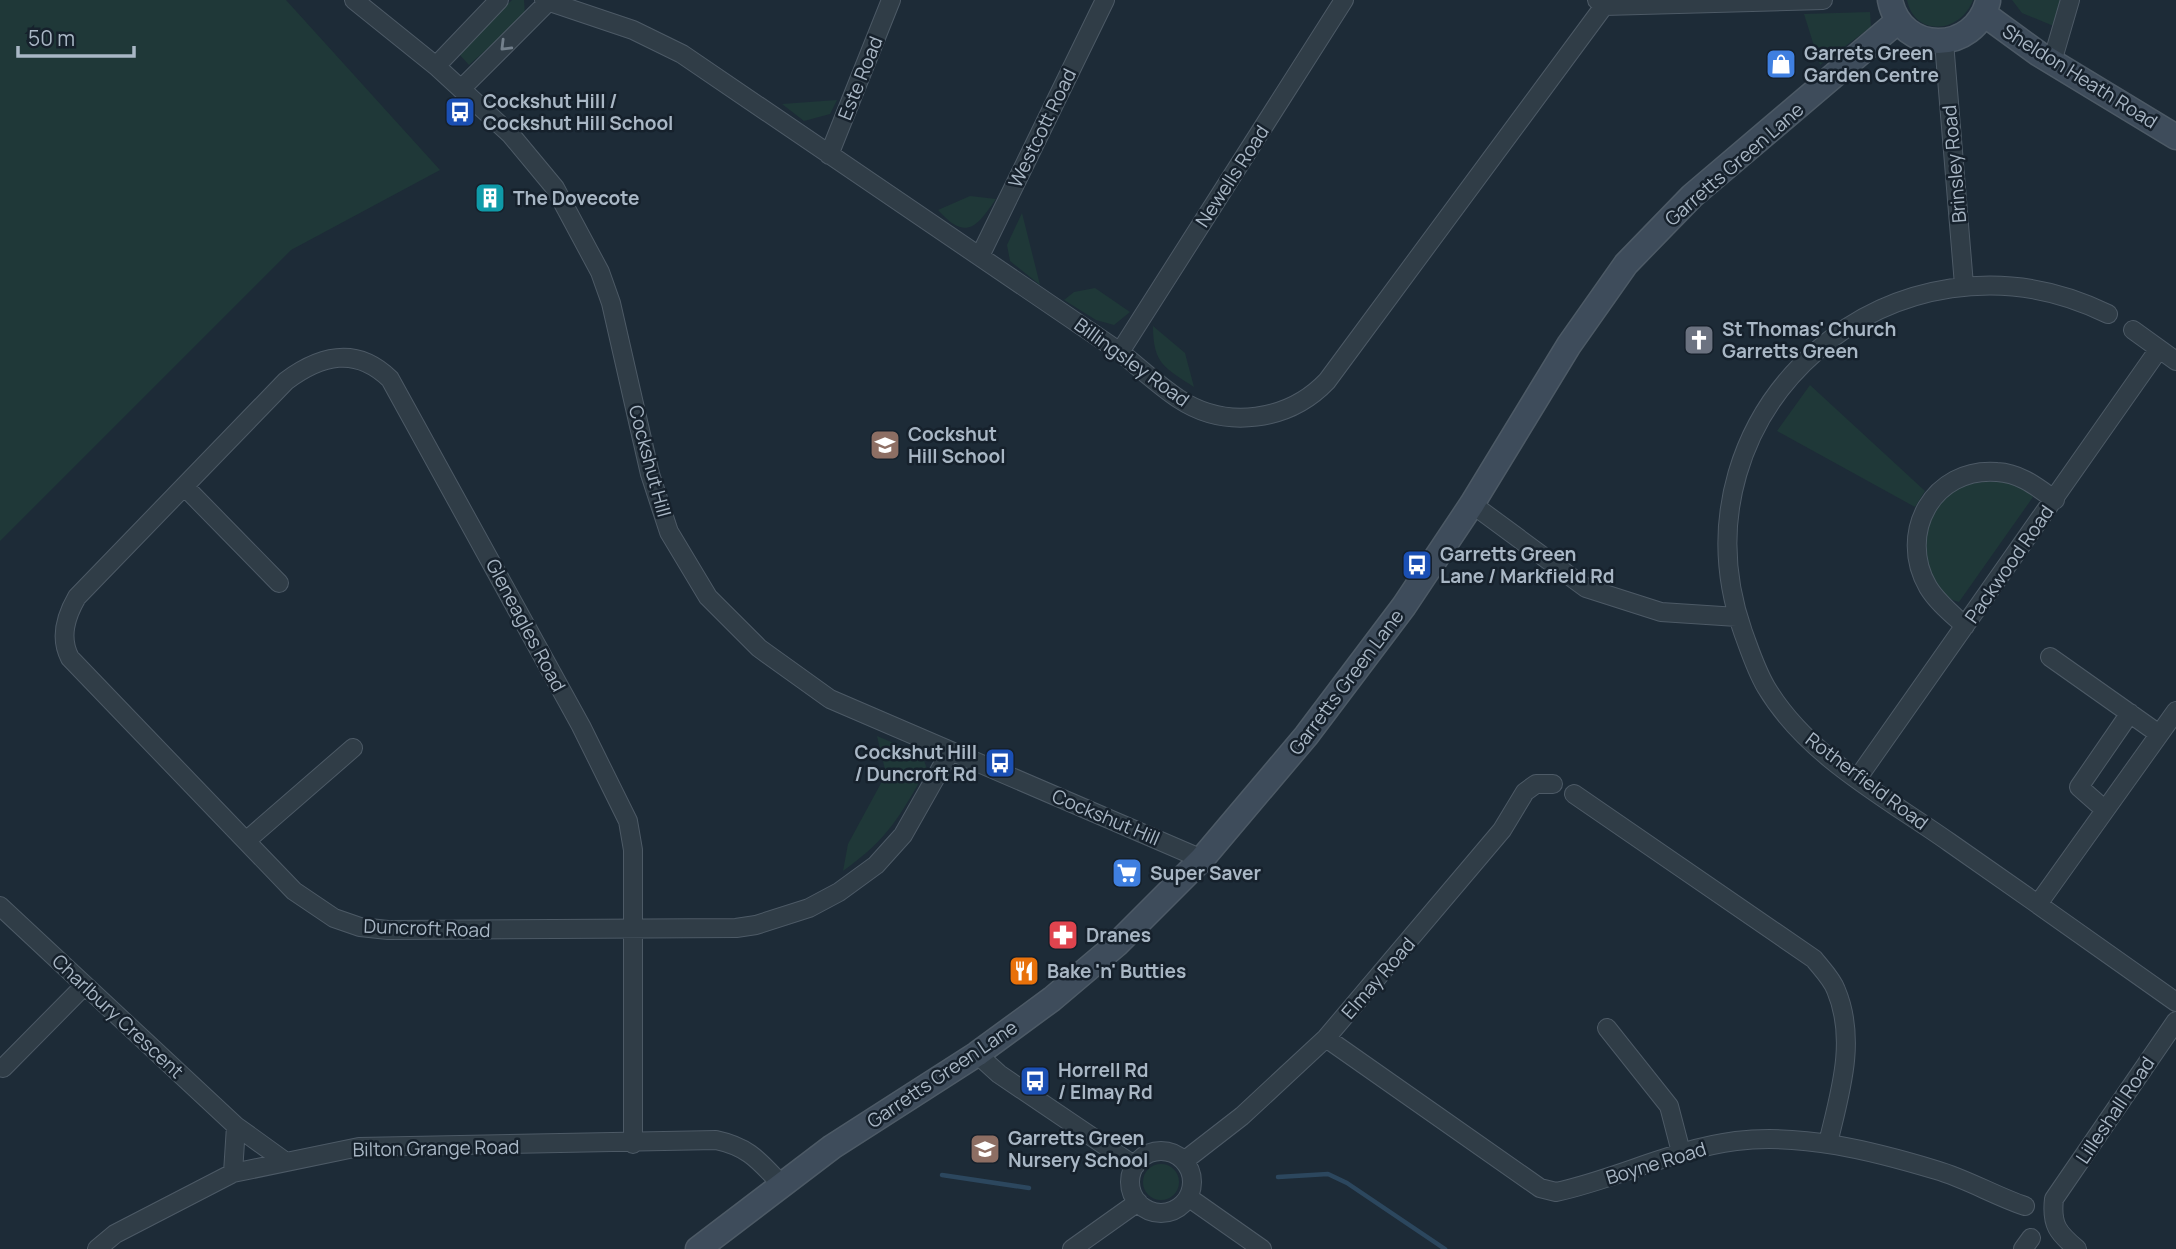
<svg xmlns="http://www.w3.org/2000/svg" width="2176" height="1249" font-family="Manrope,sans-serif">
<rect width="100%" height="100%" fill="#1d2b37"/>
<path fill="#1f3838" d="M0,0H286L440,170L291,250L0,541Z
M512,0H524L525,15L469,65L459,54Z
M1907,0H1973C1961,33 1915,38 1907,0Z
M2012,0H2063L2056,27L2022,13Z
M1870,12L1871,27L1820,65L1804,14Z
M837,100L830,114L804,121L782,104Z
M970,196L996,199C976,228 966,241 938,210Z
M1022,213L1040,285L1010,261L1007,245Z
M1095,288L1130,312L1114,325L1096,320L1064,300L1074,292Z
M1153,326L1185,353L1194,387C1165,368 1153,364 1153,326Z
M1810,385L1925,491L1915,507L1777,431Z
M2004,481L2027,490L2033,497L1959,602C1919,593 1915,524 1942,498C1957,483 1984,481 2004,481Z
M877,736L922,755L927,769C899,817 889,838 843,871L848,844L886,774Z
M1143 1182a18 18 0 1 1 36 0a18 18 0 1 1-36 0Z"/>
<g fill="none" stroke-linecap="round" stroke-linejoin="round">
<path stroke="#2c475e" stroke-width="4.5" d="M942,1175L1029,1188
M1278,1177L1328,1174L1347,1183L1445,1249"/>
<g stroke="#4d5a66" stroke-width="20">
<path id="street" d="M354,0L436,66L511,135L555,188L600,272L611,303L650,474L669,532L708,597L759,648L830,699L1202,859
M544,0L633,30L682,54L1120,352C1139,367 1158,385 1179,399C1226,430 1289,421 1327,381L1604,6
M1597,0L1604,6L1823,0
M1944,42L1964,285
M2052,62L2070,0
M436,66L499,0
M461,89L548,2
M829,155L891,0
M980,256L1105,0
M2108,314C1897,210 1665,409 1743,632C1750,651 1756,670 1766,687C1807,756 1885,797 1949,842C2025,895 2100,948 2176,1002
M2133,330L2176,361
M1120,352L1344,0
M185,487L279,583
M1472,504L1586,588L1661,612L1737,617
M1965,626C1952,614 1937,602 1928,587C1897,533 1933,467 1997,472C2020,473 2037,487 2055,500
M2050,657L2159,734
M1857,779L2159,349
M1574,794L1814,959C1821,968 1832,979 1836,990C1857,1040 1840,1093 1828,1143
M2105,810L2079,787L2130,713
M246,841L353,748
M2038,904L2176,711
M0,906L236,1126L286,1162
M1607,1028L1669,1106L1681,1152
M1326,1038L1540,1188L1556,1192C1617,1179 1673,1149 1736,1141C1802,1133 1873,1151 1936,1170C1967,1179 1995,1196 2025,1206
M977,1054L999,1074L1135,1166
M3,1068L84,986
M633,1144V850L628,821L581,726L390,379C356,346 321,355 286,381L77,597C66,616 59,637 70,658L294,891L334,918L360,927L388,930L736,928L756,925L809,908L839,892L876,865L903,835L950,752
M1130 1182a31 31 0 1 1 62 0a31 31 0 1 1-62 0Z
M1184,1161L1242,1116L1326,1038L1502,830L1525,792L1536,784H1553
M233,1173L236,1126
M1188,1197L1262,1249
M97,1249L115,1234L233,1173L359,1147L716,1140C749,1147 759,1161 781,1184
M1072,1249L1138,1202
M2023,1249L2031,1238
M2077,1249C2058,1233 2051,1225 2054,1199L2176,1021"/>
</g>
<g stroke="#4d5a66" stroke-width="27">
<path id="secondary" d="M1890,0C1901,55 1975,54 1988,1
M1984,14L2039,54L2176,137
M698,1249L832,1147L977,1054L1052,999L1117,944L1202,859L1306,736L1404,606L1472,504L1569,345L1626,264L1692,196L1898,21"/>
</g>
<use href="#street" stroke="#303d47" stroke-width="18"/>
<use href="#secondary" stroke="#3e4c5b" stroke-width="24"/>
</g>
<defs><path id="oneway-chevron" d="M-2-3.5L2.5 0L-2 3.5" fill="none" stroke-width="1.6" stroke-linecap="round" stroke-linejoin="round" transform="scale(1.75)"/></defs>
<use stroke="#73808c" href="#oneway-chevron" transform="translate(505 46) rotate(135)"/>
<defs>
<g id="shop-square" transform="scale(1.575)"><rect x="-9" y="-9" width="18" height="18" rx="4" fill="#3f7fe0" stroke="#16212c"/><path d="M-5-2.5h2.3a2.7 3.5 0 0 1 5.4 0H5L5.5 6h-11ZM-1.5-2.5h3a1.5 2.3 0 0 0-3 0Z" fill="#fff"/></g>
<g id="bus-square" transform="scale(1.575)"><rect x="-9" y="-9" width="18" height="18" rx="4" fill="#1a4fb4" stroke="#16212c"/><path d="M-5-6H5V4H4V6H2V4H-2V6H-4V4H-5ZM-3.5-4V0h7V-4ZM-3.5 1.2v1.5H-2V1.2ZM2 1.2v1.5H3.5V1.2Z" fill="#fff"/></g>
<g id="building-square" transform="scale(1.575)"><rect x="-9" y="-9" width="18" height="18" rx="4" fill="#0f9aa8" stroke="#16212c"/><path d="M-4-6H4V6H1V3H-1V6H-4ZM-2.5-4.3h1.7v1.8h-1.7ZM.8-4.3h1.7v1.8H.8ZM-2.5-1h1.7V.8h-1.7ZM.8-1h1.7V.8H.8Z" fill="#fff"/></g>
<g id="church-square" transform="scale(1.575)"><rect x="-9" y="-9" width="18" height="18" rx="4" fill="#6b7280" stroke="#16212c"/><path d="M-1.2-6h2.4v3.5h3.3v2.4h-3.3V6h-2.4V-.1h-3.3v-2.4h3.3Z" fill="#fff"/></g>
<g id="school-square" transform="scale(1.575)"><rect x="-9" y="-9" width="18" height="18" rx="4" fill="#8d6e63" stroke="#16212c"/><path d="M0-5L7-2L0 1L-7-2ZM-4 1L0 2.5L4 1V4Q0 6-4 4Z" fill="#fff"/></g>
<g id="supermarket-square" transform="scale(1.575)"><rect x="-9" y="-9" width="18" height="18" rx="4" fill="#3f7fe0" stroke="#16212c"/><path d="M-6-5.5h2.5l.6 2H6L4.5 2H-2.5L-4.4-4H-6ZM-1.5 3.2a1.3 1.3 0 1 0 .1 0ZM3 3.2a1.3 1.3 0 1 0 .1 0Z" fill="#fff"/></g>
<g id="pharmacy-square" transform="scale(1.575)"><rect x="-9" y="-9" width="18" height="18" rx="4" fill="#e0444e" stroke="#16212c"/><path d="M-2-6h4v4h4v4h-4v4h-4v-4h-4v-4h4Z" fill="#fff"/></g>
<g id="restaurant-square" transform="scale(1.575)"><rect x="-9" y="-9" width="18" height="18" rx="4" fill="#e8710a" stroke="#16212c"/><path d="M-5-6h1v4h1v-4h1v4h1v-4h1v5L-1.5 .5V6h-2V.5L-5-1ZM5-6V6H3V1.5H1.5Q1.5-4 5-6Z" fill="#fff"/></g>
</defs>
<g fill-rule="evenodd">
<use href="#shop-square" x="1781" y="64"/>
<use href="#bus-square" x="460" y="112"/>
<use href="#building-square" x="490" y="198"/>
<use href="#church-square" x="1699" y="340"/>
<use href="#school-square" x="885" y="445"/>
<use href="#bus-square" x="1417" y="565"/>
<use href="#bus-square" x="1000" y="763"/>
<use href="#supermarket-square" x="1127" y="873"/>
<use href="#pharmacy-square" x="1063" y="935"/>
<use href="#restaurant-square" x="1024" y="971"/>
<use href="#bus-square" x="1035" y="1081"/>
<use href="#school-square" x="985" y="1149"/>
</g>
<g text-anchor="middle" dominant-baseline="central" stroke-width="5" stroke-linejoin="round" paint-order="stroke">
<g font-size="19" font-weight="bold" fill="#a9b7c5" stroke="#16212c" text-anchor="start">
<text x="1804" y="53">Garrets Green<tspan x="1804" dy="22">Garden Centre</tspan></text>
<text x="483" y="101">Cockshut Hill /<tspan x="483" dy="22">Cockshut Hill School</tspan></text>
<text x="513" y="198">The Dovecote</text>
<text x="1722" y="329">St Thomas' Church<tspan x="1722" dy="22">Garretts Green</tspan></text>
<text x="908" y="434">Cockshut<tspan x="908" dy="22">Hill School</tspan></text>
<text x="1440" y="554">Garretts Green<tspan x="1440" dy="22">Lane / Markfield Rd</tspan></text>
<text x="977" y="752" text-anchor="end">Cockshut Hill<tspan x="977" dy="22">/ Duncroft Rd</tspan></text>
<text x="1150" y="873">Super Saver</text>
<text x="1086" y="935">Dranes</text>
<text x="1047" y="971">Bake 'n' Butties</text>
<text x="1058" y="1070">Horrell Rd<tspan x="1058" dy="22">/ Elmay Rd</tspan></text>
<text x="1008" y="1138">Garretts Green<tspan x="1008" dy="22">Nursery School</tspan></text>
</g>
<g font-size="19" fill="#a9b7c5" stroke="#16212c">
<text transform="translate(2080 76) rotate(32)">Sheldon Heath Road</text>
<text transform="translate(860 78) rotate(-68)">Este Road</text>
<text transform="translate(1042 128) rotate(-64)">Westcott Road</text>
<text transform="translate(1734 164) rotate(-41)">Garretts Green Lane</text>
<text transform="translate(1954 164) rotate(-95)">Brinsley Road</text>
<text transform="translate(1232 176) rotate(-57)">Newells Road</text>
<text transform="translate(1132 362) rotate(36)">Billingsley Road</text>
<text transform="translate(650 461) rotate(75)">Cockshut Hill</text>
<text transform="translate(2009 564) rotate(-55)">Packwood Road</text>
<text transform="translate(526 625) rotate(62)">Gleneagles Road</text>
<text transform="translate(1346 682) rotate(-53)">Garretts Green Lane</text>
<text transform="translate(1867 781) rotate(37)">Rotherfield Road</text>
<text transform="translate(1106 817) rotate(23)">Cockshut Hill</text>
<text transform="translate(427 928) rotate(2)">Duncroft Road</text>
<text transform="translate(1378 978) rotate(-49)">Elmay Road</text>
<text transform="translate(118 1016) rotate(43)">Charlbury Crescent</text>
<text transform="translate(942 1074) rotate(-34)">Garretts Green Lane</text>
<text transform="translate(2115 1110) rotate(-56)">Lilleshall Road</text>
<text transform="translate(436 1148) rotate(-1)">Bilton Grange Road</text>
<text transform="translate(1656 1163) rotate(-17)">Boyne Road</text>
</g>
</g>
<path d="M18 46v10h116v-10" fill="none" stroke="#a9b7c5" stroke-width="3.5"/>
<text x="28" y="46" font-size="21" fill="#a9b7c5" stroke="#16212c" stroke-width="5" paint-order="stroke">50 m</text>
</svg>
